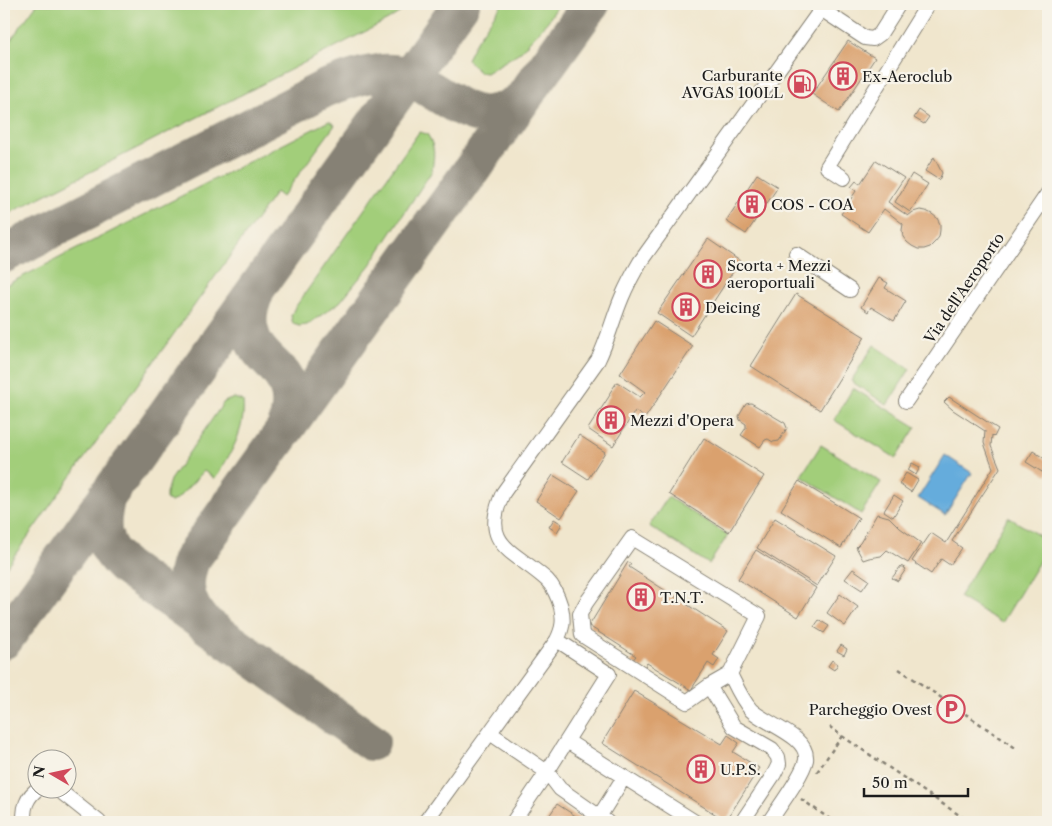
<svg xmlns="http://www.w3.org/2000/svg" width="1052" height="826" font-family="'Libre Caslon Text',serif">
<rect width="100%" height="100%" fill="#f7f3e8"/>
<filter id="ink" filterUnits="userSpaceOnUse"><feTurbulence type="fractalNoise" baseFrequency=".02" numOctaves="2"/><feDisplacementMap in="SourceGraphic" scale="10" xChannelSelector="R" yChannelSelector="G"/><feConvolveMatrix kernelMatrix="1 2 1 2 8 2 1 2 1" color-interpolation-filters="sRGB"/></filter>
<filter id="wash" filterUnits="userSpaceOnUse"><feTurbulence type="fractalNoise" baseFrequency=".0096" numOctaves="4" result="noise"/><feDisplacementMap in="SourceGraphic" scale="20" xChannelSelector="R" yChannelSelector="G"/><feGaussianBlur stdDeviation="1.12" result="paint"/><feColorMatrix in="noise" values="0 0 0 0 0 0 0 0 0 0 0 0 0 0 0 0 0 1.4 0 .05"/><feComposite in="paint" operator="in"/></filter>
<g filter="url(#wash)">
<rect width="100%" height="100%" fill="#f0e6cd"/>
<path fill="#a2ce7a" stroke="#5f754b" d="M37,4H413L388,20L4,216V49Z
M502,4H559L548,21L520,52L486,73L479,72L467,59L476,41Z
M329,121L335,125L282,197L276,192L4,570V286Z
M419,132L427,134C436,147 434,156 432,171L370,265L340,302L307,325L299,326L293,324L291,316L294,309Z
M874,345L910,369L887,405L851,381Z
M853,388L916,427L896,458L834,420Z
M234,398L243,401C246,430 230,455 215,479L204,471L177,499L171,502L166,499V493L170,480L224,402Z
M821,445L881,482L861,514L801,476Z
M668,497L728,535L709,564L649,526Z
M1008,517L1048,541V547L1002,623L959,597Z"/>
<path fill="#65acdc" stroke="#40647c" d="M945,455L972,473L945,515L918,498Z"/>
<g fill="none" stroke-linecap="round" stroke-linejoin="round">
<path stroke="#868174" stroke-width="38" d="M4,254L326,88C351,79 380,67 408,76C415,78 421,84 428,88C465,110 484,129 524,98
M256,290C251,303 246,317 250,331C253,347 265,357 276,368C293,385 293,408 285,429
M107,496C99,527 100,544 125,567L371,742
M201,621C185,601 182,584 191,560L591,4
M4,640L461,4"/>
</g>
<g id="blocks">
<path fill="#daa16e" d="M848,41L875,58L839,112L812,94Z
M801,77L809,82L803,91L795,86Z
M919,110L929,117L924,124L914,118Z
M934,157L942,173L939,180L925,171Z
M876,160L904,178L888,202L908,216L913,212L920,210L926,211L932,214L937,218L940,224V230L939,237L935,242L930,247L924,249H918L912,246L907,242L903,237L902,230L903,224L884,209L868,232L841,214L856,191L851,187L856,181L860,184Z
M757,174L778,187L746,234L726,221Z
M912,174L928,184L910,212L895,202Z
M708,239L740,261L691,336L657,313Z
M879,278L888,283L885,288L906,301L894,321L871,307L868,312L861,307Z
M796,294L865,337L820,410L751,366Z
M654,321L693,346L645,418L635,411L613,446L588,429L610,395L609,394L617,382L640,397L645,392L620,374Z
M949,397L998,429L994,437L992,435L991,446L1000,468L952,541L962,548L950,565L941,559L931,574L912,561L931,533L946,543L993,468L984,443L985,431L953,410L944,402Z
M1048,400V413L1042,404Z
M751,403L785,423L787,428L779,441L773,442L768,439L765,440L760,447L741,435L746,428V424L740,420L739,416L746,404Z
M579,435L605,452L588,479L562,462Z
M704,438L764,476L729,532L669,494Z
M1033,451L1048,461V473L1047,475L1026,462Z
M912,463L920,467L916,475L908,470Z
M906,473L918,480L911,492L899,484Z
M553,475L579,491L561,518L536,501Z
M799,481L859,518L841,548L781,510Z
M894,495L903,501L893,517L884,511Z
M877,514L889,517L900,528L921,543L908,563L887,550L881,556L869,558L863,560L856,547L860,543Z
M775,518L836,556L817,586L757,548Z
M554,519L562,524L557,532L549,527Z
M756,550L816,588L798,617L738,579Z
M628,562L631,564L629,567L728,631L713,655L719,659L714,667L708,663L691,690L647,663L643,669L631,662L636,656L589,626Z
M901,566L906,569L898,581L892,578Z
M853,569L869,580L862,590L845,579Z
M840,594L858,607L845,626L827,613Z
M819,620L829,626L824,633L814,627Z
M841,645L847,649L844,655L837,651Z
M832,660L838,664L834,670L828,666Z
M634,691L722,744L728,735L739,743L733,752L759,768L726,821L602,743Z
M557,804L585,822H545Z"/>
</g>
</g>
<g filter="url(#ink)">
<use href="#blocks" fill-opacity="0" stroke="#868174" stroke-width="1"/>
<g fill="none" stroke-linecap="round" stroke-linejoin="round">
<g stroke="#868174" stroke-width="16">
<path id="minor" d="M821,9L865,38L873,39L880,34L899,4
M844,178L827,167L928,4
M796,254L850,290
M906,401L1048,193
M709,686L687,702L582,635L580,614L586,603L632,538L759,616L730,674
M490,733L547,772L560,789L607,822
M567,741L695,822
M53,788L60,791L99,822
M599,817L624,777
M25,822C22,809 27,796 39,788
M425,822L557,640C563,628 564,620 561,607C558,597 554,587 547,580C514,550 479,546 503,493L598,360C608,340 613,318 622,297C627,285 633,274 640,262L825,4
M513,822L547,772L609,674L557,640
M742,822L774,774L779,764L778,757L772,749L734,727L709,686L730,674C736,686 742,700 751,710C765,724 809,736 806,760C803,775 778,808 769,822"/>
</g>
<path stroke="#868174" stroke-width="2.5" stroke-dasharray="4 4" stroke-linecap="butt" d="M899,669L1017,749
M842,736L968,821
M817,772L842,736L830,727
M801,799L834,822"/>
<use href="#minor" stroke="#fff" stroke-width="14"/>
</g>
</g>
<defs>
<g id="building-ring" transform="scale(1.4375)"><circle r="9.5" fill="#f7f3e8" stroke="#d1495b" stroke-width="1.5"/><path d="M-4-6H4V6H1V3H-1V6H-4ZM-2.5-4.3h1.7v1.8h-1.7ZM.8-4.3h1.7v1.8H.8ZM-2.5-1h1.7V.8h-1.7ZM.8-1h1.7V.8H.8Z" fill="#d1495b"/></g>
<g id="fuel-ring" transform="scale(1.4375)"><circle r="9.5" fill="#f7f3e8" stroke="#d1495b" stroke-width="1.5"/><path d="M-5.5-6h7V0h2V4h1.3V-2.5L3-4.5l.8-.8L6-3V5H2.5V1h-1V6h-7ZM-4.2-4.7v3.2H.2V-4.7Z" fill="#d1495b"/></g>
<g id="parking-ring" transform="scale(1.4375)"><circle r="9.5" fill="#f7f3e8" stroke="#d1495b" stroke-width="1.5"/><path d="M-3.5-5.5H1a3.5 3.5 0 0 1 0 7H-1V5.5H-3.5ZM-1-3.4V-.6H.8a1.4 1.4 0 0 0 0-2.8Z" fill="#d1495b"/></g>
</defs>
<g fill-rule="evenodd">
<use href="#building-ring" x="843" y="76"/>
<use href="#fuel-ring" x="802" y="84"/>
<use href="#building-ring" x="752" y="204"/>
<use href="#building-ring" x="708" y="274"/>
<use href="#building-ring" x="686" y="307"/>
<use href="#building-ring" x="611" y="420"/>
<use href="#building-ring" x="641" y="597"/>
<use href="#parking-ring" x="951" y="709"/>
<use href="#building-ring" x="701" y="769"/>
</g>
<g text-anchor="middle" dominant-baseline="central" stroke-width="4.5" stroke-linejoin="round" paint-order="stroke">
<g font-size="15" fill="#1c1c1c" stroke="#f7f3e8" text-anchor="start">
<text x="783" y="75" text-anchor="end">Carburante<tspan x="783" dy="17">AVGAS 100LL</tspan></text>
<text x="862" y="76">Ex-Aeroclub</text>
<text x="771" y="204">COS - COA</text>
<text x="727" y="265">Scorta + Mezzi<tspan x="727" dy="17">aeroportuali</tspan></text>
<text x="705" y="307">Deicing</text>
<text x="630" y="420">Mezzi d'Opera</text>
<text x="660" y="597">T.N.T.</text>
<text x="932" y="709" text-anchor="end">Parcheggio Ovest</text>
<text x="720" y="769">U.P.S.</text>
</g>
<g font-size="15" fill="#1c1c1c" stroke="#f7f3e8">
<text transform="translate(964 288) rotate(-56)">Via dell'Aeroporto</text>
</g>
</g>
<rect width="1052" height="826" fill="none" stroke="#f7f3e8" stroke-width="20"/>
<g transform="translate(52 774) rotate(279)"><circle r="24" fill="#f7f3e8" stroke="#9f9d96"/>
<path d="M0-4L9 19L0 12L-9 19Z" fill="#d1495b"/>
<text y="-8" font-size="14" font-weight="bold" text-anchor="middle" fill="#1c1c1c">N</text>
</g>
<path d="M864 788v8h104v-8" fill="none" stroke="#1c1c1c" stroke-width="2.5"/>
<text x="872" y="788" font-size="15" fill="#1c1c1c" stroke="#f7f3e8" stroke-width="4" paint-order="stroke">50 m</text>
</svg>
